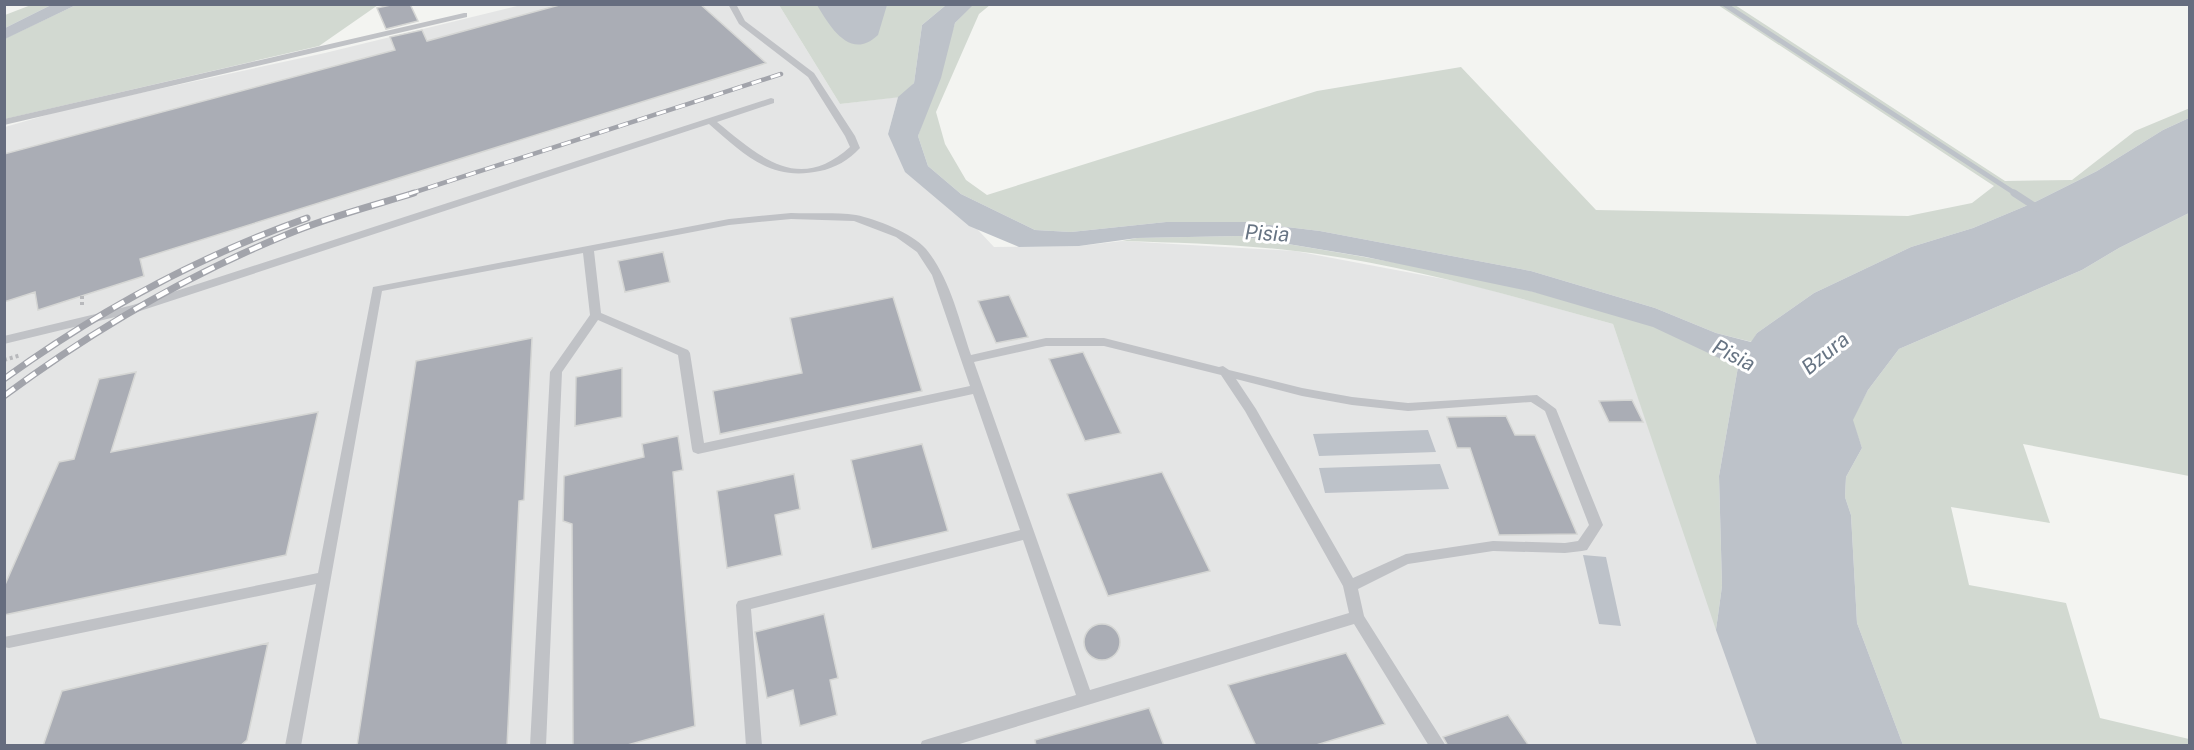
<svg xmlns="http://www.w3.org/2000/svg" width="2194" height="750" font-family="'Public Sans',sans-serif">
<rect width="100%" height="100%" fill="#f3f4f1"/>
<path fill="#e4e5e5" d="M525,4L779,5L840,104L898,97L888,134L994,247L1079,246L1122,241L1295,251L1465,283L1613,324L1757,745L5,746V127L71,108L325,53Z"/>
<path fill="#d2d9d1" d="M973,4L990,5L979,14L936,112L945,144L966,180L987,195L1317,91L1461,67L1596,210L1908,216L1972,203L1994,186L1718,5H1735L2005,181L2072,180L2135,131L2190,108L2189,118L2163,130L2097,171L2035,202L1973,228L1911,247L1814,293L1757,333L1752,342L1716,333L1655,308L1531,271L1320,231L1246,222H1166L1071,232L1035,230L961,194L928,166L918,136L955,23Z
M31,5H51L5,28V15Z
M76,5H378L319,46L5,119L4,39Z
M779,5H946L922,25L914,83L901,97L840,104Z
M2189,213V476L2023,444L2050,523L1951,507L1969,585L2066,603L2100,718L2189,739V745H1903L1857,623L1851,515L1845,497L1846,477L1862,448L1852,420L1868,390L1899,349L2082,270L2119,248Z
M1240,236C1378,259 1519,281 1652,326C1681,336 1710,354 1738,367L1719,476L1722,586L1716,630L1613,324C1508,295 1403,264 1295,251C1237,244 1180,243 1122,241L1137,238Z"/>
<path fill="#bdc2c9" d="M51,5H76L5,39V28Z
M817,5L887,4V5L878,35C850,62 829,25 817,5Z
M946,5H973L955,23L941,78L918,136L928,166L961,194L1035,230L1071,232L1166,222H1246L1320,231L1531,271L1655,308L1716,333L1751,342L1757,333L1814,293L1911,247L1973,228L2035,202L2097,171L2163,130L2189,118V213L2119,248L2082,270L1899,349L1868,390L1853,420L1862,448L1846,477L1845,497L1851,515L1857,623L1903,745H1757L1716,630L1722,586L1719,476L1738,367L1653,327L1533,292L1366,257L1240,236L1137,238L1079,246L1019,247L969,226L905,172L888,134L898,97L914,83L922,25Z
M1428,430L1436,452L1319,456L1313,434Z
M1440,464L1449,489L1325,493L1319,468Z
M1583,555L1606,557L1621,626L1599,624Z"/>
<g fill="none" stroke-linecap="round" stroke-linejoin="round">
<path stroke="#bdc2c9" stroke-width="5" d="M1724,4L2016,194"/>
<path stroke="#bdc2c9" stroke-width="7" d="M2014,193L2037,208"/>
</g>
<path fill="#aaadb5" stroke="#d5d6d4" stroke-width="1.5" d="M395,4H410L418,21L386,29L377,8Z
M563,4H700L766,63L140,259L144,276L38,310L35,292L4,302V154L395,50L390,37L422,30L427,41Z
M663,252L670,282L625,292L618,261Z
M1009,295L1028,337L996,343L978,301Z
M893,297L922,391L720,434L713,391L802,373L790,318Z
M532,338L524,500L519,501L507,746H357L416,361Z
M1083,352L1121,433L1085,441L1049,359Z
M622,368V417L575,426L576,377Z
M136,372L111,452L318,412L286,555L4,615V587L59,462L74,459L99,379Z
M1632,400L1643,422H1609L1599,401Z
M1506,416L1515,435H1535L1577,534L1499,535L1470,448H1457L1447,417Z
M678,436L683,470L673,472L695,726L624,746H573L572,524L563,521L564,476L644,457L642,444Z
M922,444L948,531L872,549L851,460Z
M1162,472L1210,571L1108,596L1067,494Z
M794,474L800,509L775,515L782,555L727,568L717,491Z
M824,614L838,678L830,680L837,715L800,726L793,690L767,698L755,632Z
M1084 642a18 18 0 1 1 36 0a18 18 0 1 1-36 0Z
M268,643L247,740L240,746H43L62,691Z
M1346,653L1385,724L1313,746H1256L1228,685Z
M1149,708L1164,746H1036L1035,740Z
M1508,715L1529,746H1448L1443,737Z"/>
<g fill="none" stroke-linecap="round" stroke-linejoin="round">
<path stroke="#b8b9bc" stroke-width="4" stroke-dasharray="3 3" stroke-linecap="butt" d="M82,296V305
M4,360L21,355"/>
<path fill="#c0c2c6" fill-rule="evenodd" d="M728,4H736L745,21L814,73L855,136L860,148C849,160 835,168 820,171C770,182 744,154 709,124L140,311L4,344V336L133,305L771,98L774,99V103L717,122C759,156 798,194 850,147L845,136L808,77L739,24Z
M464,13H467V17L4,125V119Z
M791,213C812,214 835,212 856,215C876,219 912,233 926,249C950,278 959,320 971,355L1046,338H1104L1219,367L1223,366L1229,370L1302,388L1352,397L1408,403L1537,395L1556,409L1603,525L1587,550L1582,551L1565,553L1493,551L1408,564L1358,589L1364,616L1446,746H1429L1354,624L953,746H920L922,741L928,739L1076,695L1023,540L751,609L762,746H746L736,605L738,601L1020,530L973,394L698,454L693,452L692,449L678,355L598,320L562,372L546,746H530L550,372L590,315L583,253L382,291L301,746H285L316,584L9,648L4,647V637L9,636L318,573L373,287L729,219ZM791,219L854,221L896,237L917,252L932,275L970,386L704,443L690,353L688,350L601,313L594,251L729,225ZM1046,346H1104L1221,375L1245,411L1343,586L1349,613L1090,690L974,362ZM1236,379L1302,396L1352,405L1408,411L1531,402L1545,411L1589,525L1578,541L1565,543L1493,541L1406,554L1353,578L1256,409Z"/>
<g stroke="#a2a4ab" stroke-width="4.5">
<path id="rail-far1" d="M409,194L781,74"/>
</g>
<g stroke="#a2a4ab" stroke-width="7">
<path id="rail" d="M4,379C98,311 197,257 307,218
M4,396C93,330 185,276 288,234C328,217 372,206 414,193"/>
</g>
<use href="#rail-far1" stroke="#fff" stroke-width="3" stroke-dasharray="10" stroke-linecap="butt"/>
<use href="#rail" stroke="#fff" stroke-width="4.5" stroke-dasharray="13" stroke-linecap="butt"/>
</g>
<g text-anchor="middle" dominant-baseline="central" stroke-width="6" stroke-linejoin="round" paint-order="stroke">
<g font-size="21" font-style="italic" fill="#677483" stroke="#fff">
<text transform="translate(1267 233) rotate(3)">Pisia</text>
<text transform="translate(1825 353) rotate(-39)">Bzura</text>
<text transform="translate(1734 355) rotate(27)">Pisia</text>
</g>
</g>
<rect width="2194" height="750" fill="none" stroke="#666d7f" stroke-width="12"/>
</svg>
